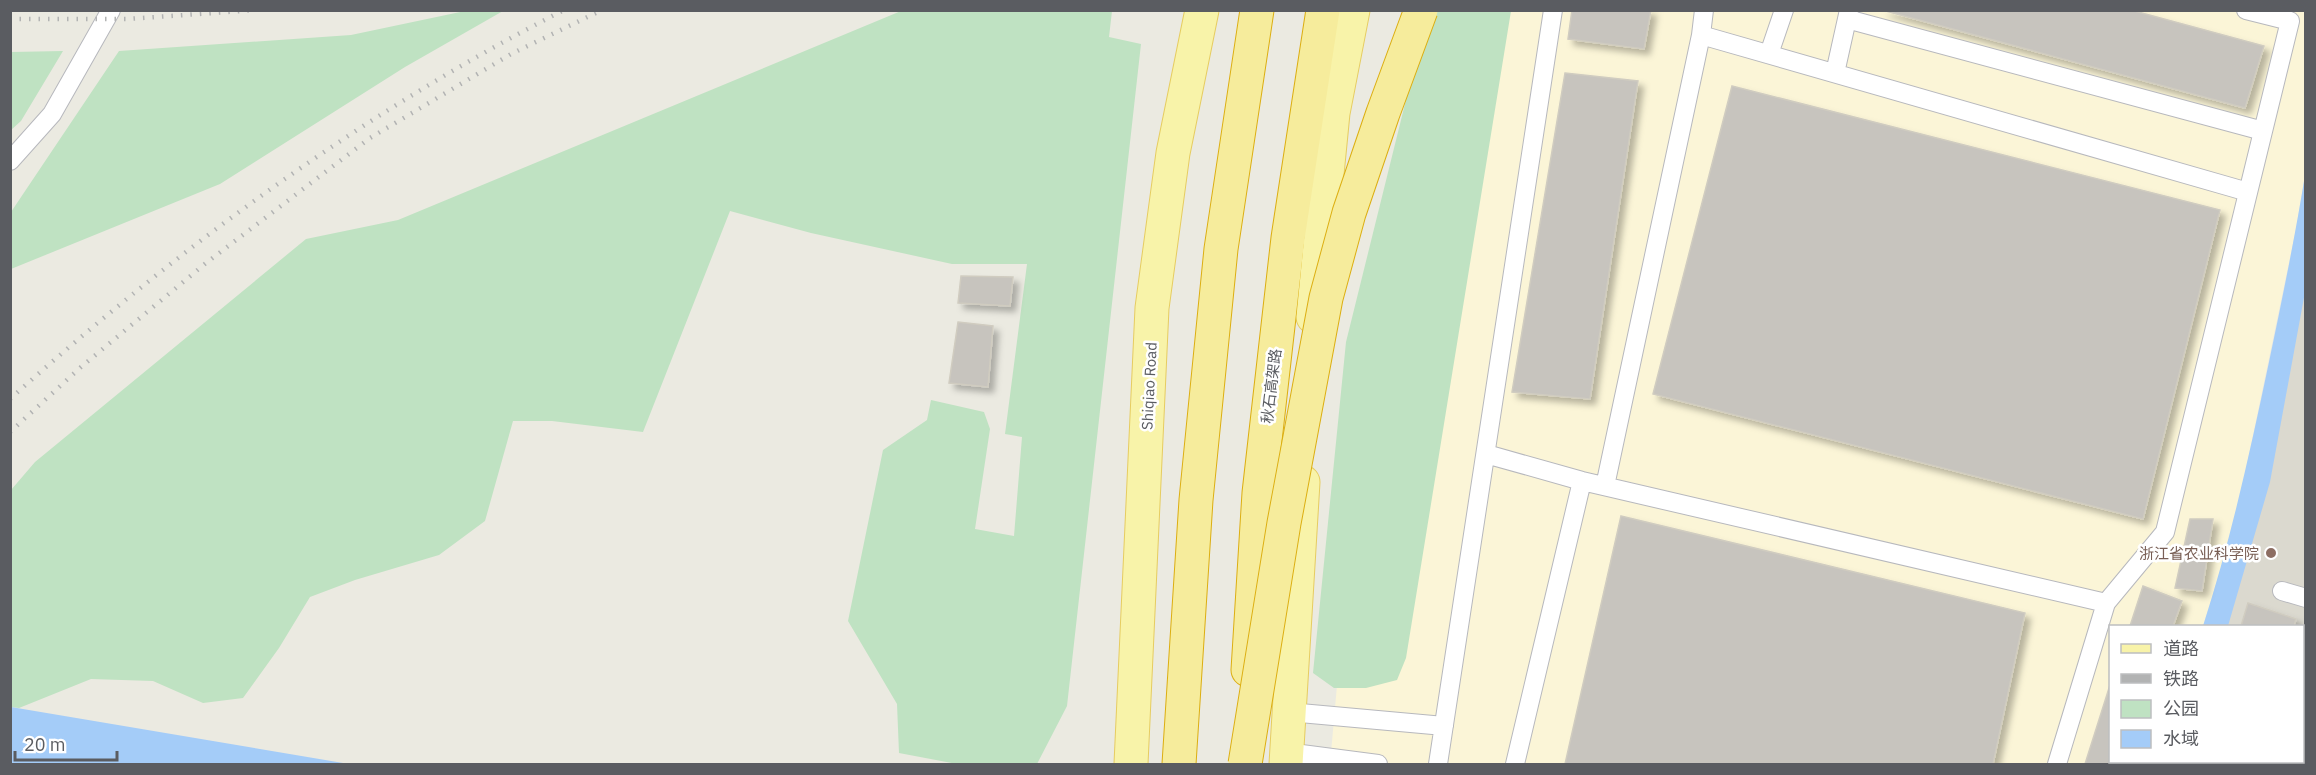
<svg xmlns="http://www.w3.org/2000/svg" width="2316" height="775" font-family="'IBM Plex Sans','Noto Sans SC',sans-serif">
<defs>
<filter id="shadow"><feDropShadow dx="5.5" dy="5.5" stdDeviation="3" flood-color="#0004"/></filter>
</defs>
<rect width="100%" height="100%" fill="#ebeae1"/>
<path fill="#fbf5d7" d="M1461,11H2305V175L2296,229L2242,488L2224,559L2203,626H2110V762H2159L2158,764H1330L1368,337Z"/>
<path fill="#dbd9cf" d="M2305,238V764H2171V762H2302V626H2213Z"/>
<path fill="#bfe2c2" d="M465,11H503L405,67L220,184L11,269V212L119,51L351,35Z
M901,11H1112L1109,37L1141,44L1067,706L1037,764H957L899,753L897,704L848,621L883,450L927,420L931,400L984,412L990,429L975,529L1014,536L1022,437L1005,434L1027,264H952L811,233L730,211L643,432L552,421H513L485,521L439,555L355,580L310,597L279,648L243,698L203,703L153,681L91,679L19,708L11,707V490L35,462L306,239L398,220Z
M1428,11H1511L1406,658L1397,680L1366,688H1334L1313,673L1346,342Z
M63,51L21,121L11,130V52Z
M2303,722H2305V764H2265L2266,762H2302Z"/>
<path fill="#a4ccf8" d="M2305,175V292L2270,482L2228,626H2203C2231,539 2250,452 2269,362C2282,300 2295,237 2305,175Z
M11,707L349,764H11Z"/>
<path fill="#c7c4be" stroke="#d0ccc0" stroke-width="1.5" filter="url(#shadow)" d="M1572,10H1651L1644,49L1568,39Z
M1882,10H2131L2264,46L2245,108Z
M1565,73L1638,81L1590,399L1512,392Z
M1732,86L2220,210L2143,519L1653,394Z
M961,276L1013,277L1010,306L958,303Z
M958,322L993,326L988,387L949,383Z
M1621,516L2025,613L1993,764H1565Z
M2190,519H2213L2202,591L2175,588Z
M2143,586L2182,601L2173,626H2130Z
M2248,603L2296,619L2294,626H2241Z
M2110,685V762H2130L2129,764H2085Z
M2201,762H2241L2240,764H2200Z"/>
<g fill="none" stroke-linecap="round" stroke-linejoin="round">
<g stroke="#b7b8bd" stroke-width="20">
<path id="service" d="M1847,19L2263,131
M1701,35L2248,192
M1769,54L1784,10
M1835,73L1849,10
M10,161L52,114L111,10
M1486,454L1582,481L2106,603
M1605,486L1701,35L1704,10
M2282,591L2306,598
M1289,712L1444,726
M1286,752L1378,764
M1438,764L1553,10
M1515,764L1582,481
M2057,764L2106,603L2165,532L2290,21L2246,10"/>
</g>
<g stroke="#e6cc60" stroke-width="35">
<path id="primary" d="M1313,317L1333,113L1353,10
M1131,764L1152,308L1173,153L1202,10
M1286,764L1303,482"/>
</g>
<g stroke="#dcae11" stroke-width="35">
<path id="trunk" d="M1248,670L1259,493L1288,238L1323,10
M1179,764L1196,500L1221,249L1257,10"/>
</g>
<use href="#service" stroke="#fff" stroke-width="18"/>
<use href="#primary" stroke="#f8f3a9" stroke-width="33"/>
<use href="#trunk" stroke="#f6ec9c" stroke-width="33"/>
<path stroke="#b2b3b3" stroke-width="4.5" stroke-dasharray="1.5 8" stroke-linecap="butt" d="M10,19H128L256,10
M10,399C177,249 363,112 564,10
M10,432L81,367L206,263L370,138L511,54L602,10"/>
<g stroke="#dcae11" stroke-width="35" stroke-linecap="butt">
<path id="trunk-bridge" d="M1245,764L1284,523L1326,298L1349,213L1383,113L1421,10"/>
</g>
<use href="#trunk-bridge" stroke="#f6ec9c" stroke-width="33"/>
</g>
<circle fill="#8d6e63" stroke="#fff" stroke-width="2" cx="2271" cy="553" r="6"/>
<g text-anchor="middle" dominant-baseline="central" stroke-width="5" stroke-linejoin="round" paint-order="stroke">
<g font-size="15" fill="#5a5c61" stroke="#fff">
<text transform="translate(1149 386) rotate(-87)">Shiqiao Road</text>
<text transform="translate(1271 386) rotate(-83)">秋石高架路</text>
</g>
<g font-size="15" fill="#785e54" stroke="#fff" text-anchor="end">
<text x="2259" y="553">浙江省农业科学院</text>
</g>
</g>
<rect width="2316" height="775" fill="none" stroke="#5a5c61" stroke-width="24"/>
<rect x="2109" y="625" width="195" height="138" fill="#ffffff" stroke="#bdbec0" stroke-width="1.5"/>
<rect x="2121" y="644" width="30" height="9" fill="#f8f3a9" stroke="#bdbec0" stroke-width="1.5"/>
<text x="2163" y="655" font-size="18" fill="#5a5c61">道路</text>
<rect x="2121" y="674" width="30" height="9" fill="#b2b3b3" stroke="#bdbec0" stroke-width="1.5"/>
<text x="2163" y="685" font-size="18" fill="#5a5c61">铁路</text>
<rect x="2121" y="700" width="30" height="18" fill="#bfe2c2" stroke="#bdbec0" stroke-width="1.5"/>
<text x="2163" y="715" font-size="18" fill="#5a5c61">公园</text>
<rect x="2121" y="730" width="30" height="18" fill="#a4ccf8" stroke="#bdbec0" stroke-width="1.5"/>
<text x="2163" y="745" font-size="18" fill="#5a5c61">水域</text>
<path d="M15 751v9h102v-9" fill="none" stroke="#5a5c61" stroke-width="3"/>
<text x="24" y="751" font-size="18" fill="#5a5c61" stroke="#ffffff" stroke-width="4.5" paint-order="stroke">20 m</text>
</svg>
